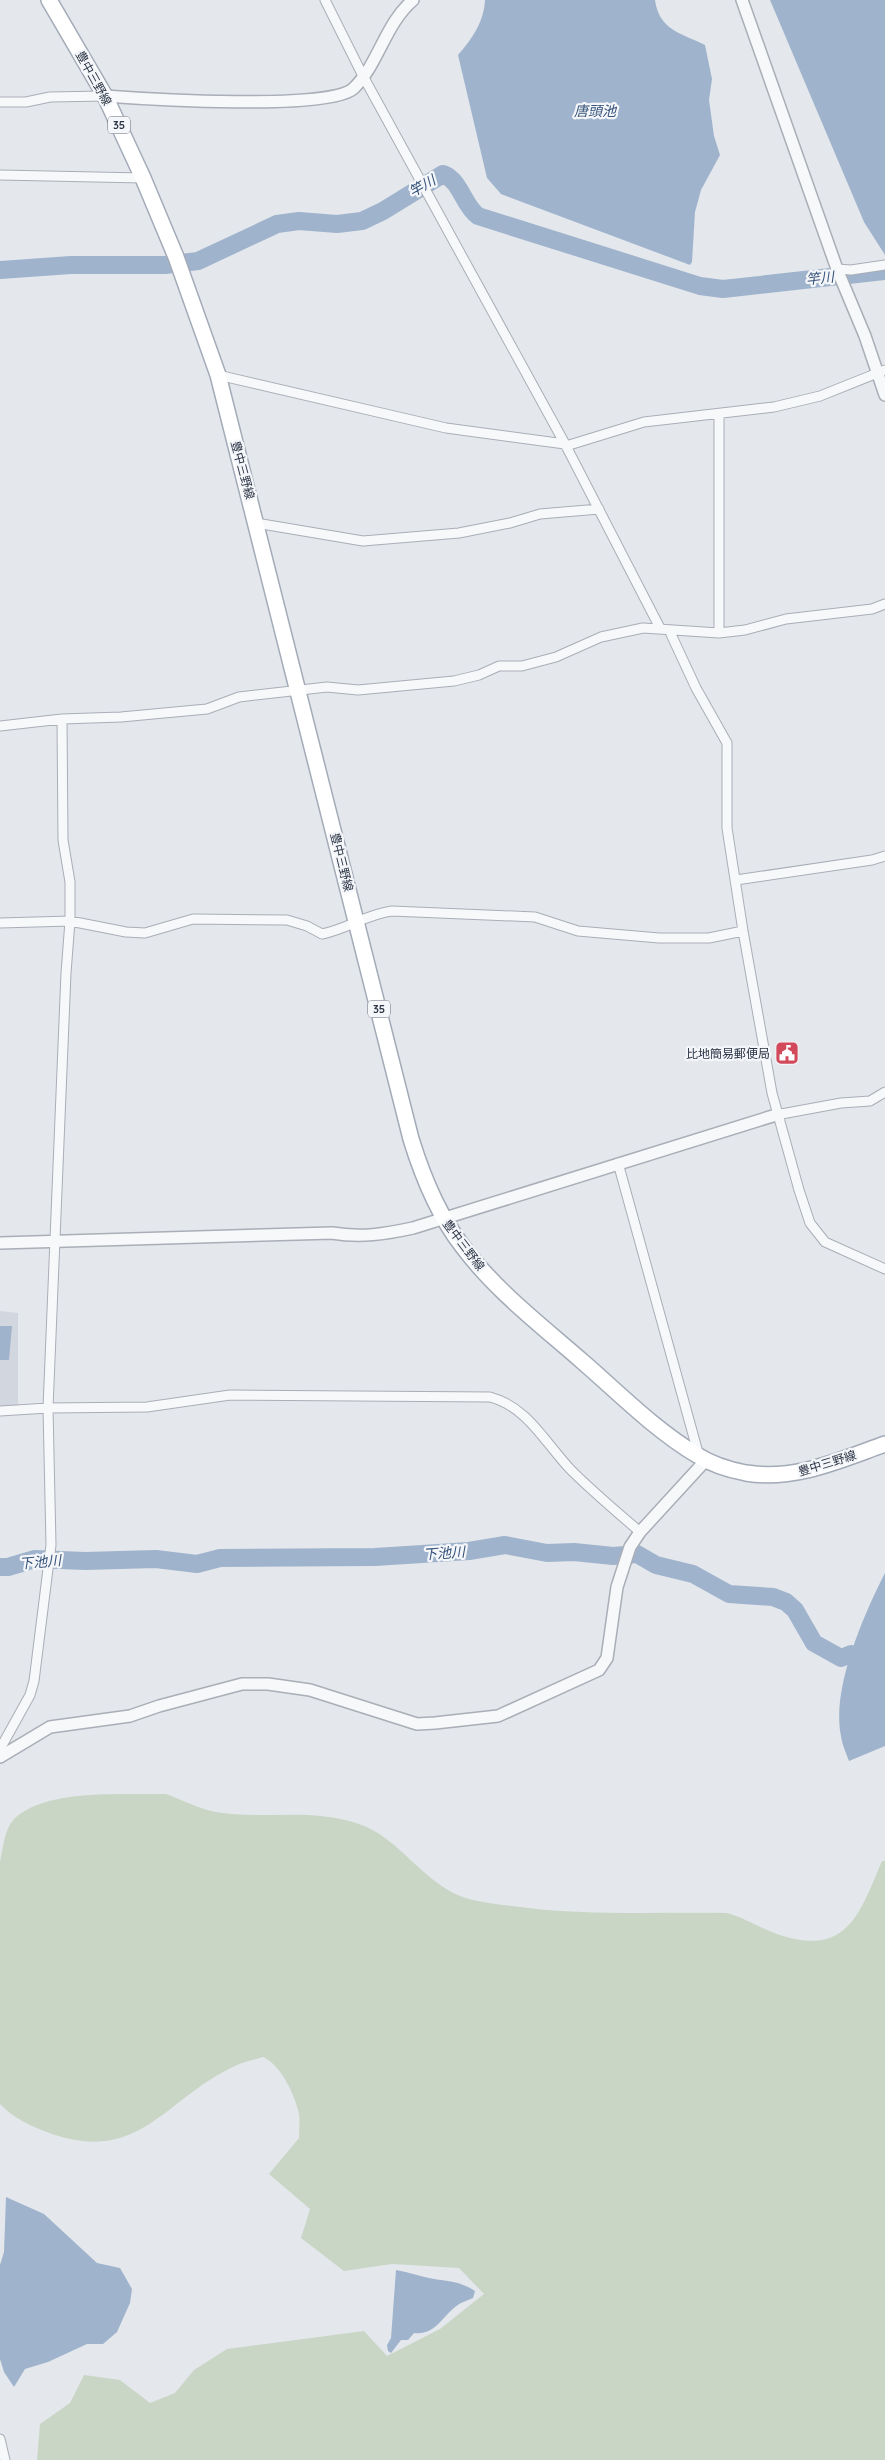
<svg xmlns="http://www.w3.org/2000/svg" width="885" height="2460" font-family="Quicksand,'Noto Sans JP',sans-serif">
<rect width="100%" height="100%" fill="#e4e7ec"/>
<path fill="#d2d6de" d="M0,1311L18,1313V1406H0Z"/>
<path fill="#c9d6c5" d="M166,1794C185,1801 203,1811 223,1813C269,1819 312,1808 359,1824C398,1837 421,1880 460,1896C476,1902 494,1904 512,1906C582,1916 656,1912 727,1913C745,1918 760,1928 777,1934C847,1958 859,1915 882,1861H885V2460H37L40,2424L70,2403L84,2375L120,2380L150,2403L175,2393L194,2370L227,2349L364,2331L387,2356L440,2329L484,2294L459,2268L392,2264L344,2271L301,2238L310,2209L269,2174L299,2138C299,2130 300,2122 299,2114C295,2095 281,2065 263,2057C254,2060 243,2062 235,2066C165,2098 141,2164 52,2134C33,2127 14,2119 0,2104V1862C3,1848 4,1830 14,1819C46,1788 123,1795 166,1794Z"/>
<path fill="#9fb4cc" d="M485,0H655C659,30 681,33 705,45L712,79L709,100L714,136L720,155L701,190L695,212L692,262L690,265L501,194L487,178L458,55C472,39 484,22 485,0Z
M770,0H885V255L864,222Z
M0,1326H12L9,1360H0Z
M885,1573V1746L849,1761C846,1753 842,1744 841,1736C831,1689 864,1614 885,1573Z
M6,2197L44,2214L97,2263L120,2268L132,2289L130,2303L117,2332L103,2344H87L48,2362L25,2369L14,2387L4,2372L0,2359V2265L4,2252Z
M396,2270C409,2272 421,2277 434,2279C448,2281 462,2282 475,2291L473,2298C469,2300 465,2301 461,2303C444,2312 437,2336 414,2333L408,2340H401L391,2353L388,2351L387,2345L391,2338Z"/>
<g fill="none" stroke-linecap="round" stroke-linejoin="round">
<path stroke="#9fb4cc" stroke-width="18" d="M0,270L71,265H165L198,261L277,224L299,221L337,224L362,221L383,211L443,174C461,181 463,205 478,216L700,286L723,289L885,271
M0,1567H8L35,1559L85,1561L156,1559L197,1564L220,1558L375,1557L469,1551L505,1545L547,1553L574,1552L613,1556L637,1554L656,1565L693,1574L729,1594L773,1597L786,1602L795,1610L814,1643L841,1658L851,1654"/>
<g stroke="#a9aeb7" stroke-width="11">
<path id="minor" d="M325,0L363,76L565,444L660,628
M0,102H26L50,97L105,96
M0,175L143,178
M837,269L851,270L885,265
M218,375L446,428L565,444
M566,446L644,422L774,407L820,396L885,370
M256,523L363,541L459,533L510,523L540,514L599,509
M669,630L696,688L727,743V828L743,931L772,1093L799,1190L810,1223L825,1242L885,1269
M719,633V414
M62,719L63,840L70,882V921L66,973L48,1408L147,1407L230,1395L490,1397C528,1407 545,1443 571,1470C593,1492 617,1512 640,1532
M0,726L62,719L121,717L207,709L239,697L327,687L358,690L454,681L479,675L499,666H522L556,657L601,637L643,628L719,633L745,630L786,619L872,609L885,604
M736,880L872,860L885,856
M0,923L70,921L126,932L145,933L193,919L287,920L307,926L322,934C347,929 367,914 392,911L535,917L578,931L659,938H709L743,931
M776,1115L841,1103L870,1101L885,1092
M618,1163L699,1456
M0,1411L48,1408L51,1545L34,1681L30,1695L0,1749
M0,2439L5,2460"/>
</g>
<g stroke="#a9aeb7" stroke-width="14">
<path id="tertiary" d="M742,0L837,269L865,336L885,395
M105,96C145,99 331,111 354,88C379,63 385,24 413,0
M0,1243L332,1233C361,1238 385,1234 413,1228L776,1115
M0,1757L50,1727L130,1716L159,1706L242,1684H268L310,1690L417,1724L435,1723L498,1716L599,1670L607,1658L617,1587L630,1547L640,1532L706,1460"/>
</g>
<g stroke="#a3abb8" stroke-width="18">
<path id="primary" d="M49,0L105,96L143,178L176,257L218,375L411,1139C423,1178 438,1215 463,1247C496,1291 542,1326 583,1362C620,1394 655,1430 697,1455C711,1464 730,1470 746,1473C795,1481 840,1460 885,1444"/>
</g>
<use href="#minor" stroke="#f7f8fa" stroke-width="9"/>
<use href="#tertiary" stroke="#f7f8fa" stroke-width="11"/>
<use href="#primary" stroke="#fff" stroke-width="15"/>
</g>
<defs>
<g id="civic-square" transform="scale(1.25)"><rect x="-9" y="-9" width="18" height="18" rx="4" fill="#d1495b" stroke="#f4f6f9"/><path d="M-.6-6.5H3V-4.5H.6V-3L4-1V1h2V6H-6V1h2V-1L-.6-3ZM-1.2 2.5V6h2.4V2.5Z" fill="#fff"/></g>
</defs>
<g fill-rule="evenodd">
<use href="#civic-square" x="787" y="1053"/>
</g>
<g text-anchor="middle" dominant-baseline="central" stroke-width="4.5" stroke-linejoin="round" paint-order="stroke">
<g fill="#f4f6f9" stroke="#676e7b" stroke-width="1">
<rect x="108" y="116.5" width="22" height="17" rx="4"/>
<rect x="368" y="1000.5" width="22" height="17" rx="4"/>
</g>
<g font-size="11" font-weight="bold" fill="#2b3445">
<text x="119" y="125">35</text>
<text x="379" y="1009">35</text>
</g>
<g font-size="12" fill="#2b3445" stroke="#f4f6f9">
<text transform="translate(94 78) rotate(61)">豊中三野線</text>
<text transform="translate(243 470) rotate(75)">豊中三野線</text>
<text transform="translate(342 862) rotate(76)">豊中三野線</text>
<text transform="translate(464 1245) rotate(53)">豊中三野線</text>
<text transform="translate(827 1463) rotate(-17)">豊中三野線</text>
</g>
<g font-size="12" fill="#2b3445" stroke="#f4f6f9" text-anchor="end">
<text x="770" y="1053">比地簡易郵便局</text>
</g>
<g font-size="14" font-style="italic" fill="#34527a" stroke="#f4f6f9">
<text x="595" y="111">唐頭池</text>
<text transform="translate(422 186) rotate(-30)">竿川</text>
<text transform="translate(820 278) rotate(-6)">竿川</text>
<text transform="translate(444 1553) rotate(-4)">下池川</text>
<text transform="translate(40 1562) rotate(-5)">下池川</text>
</g>
</g>
</svg>
